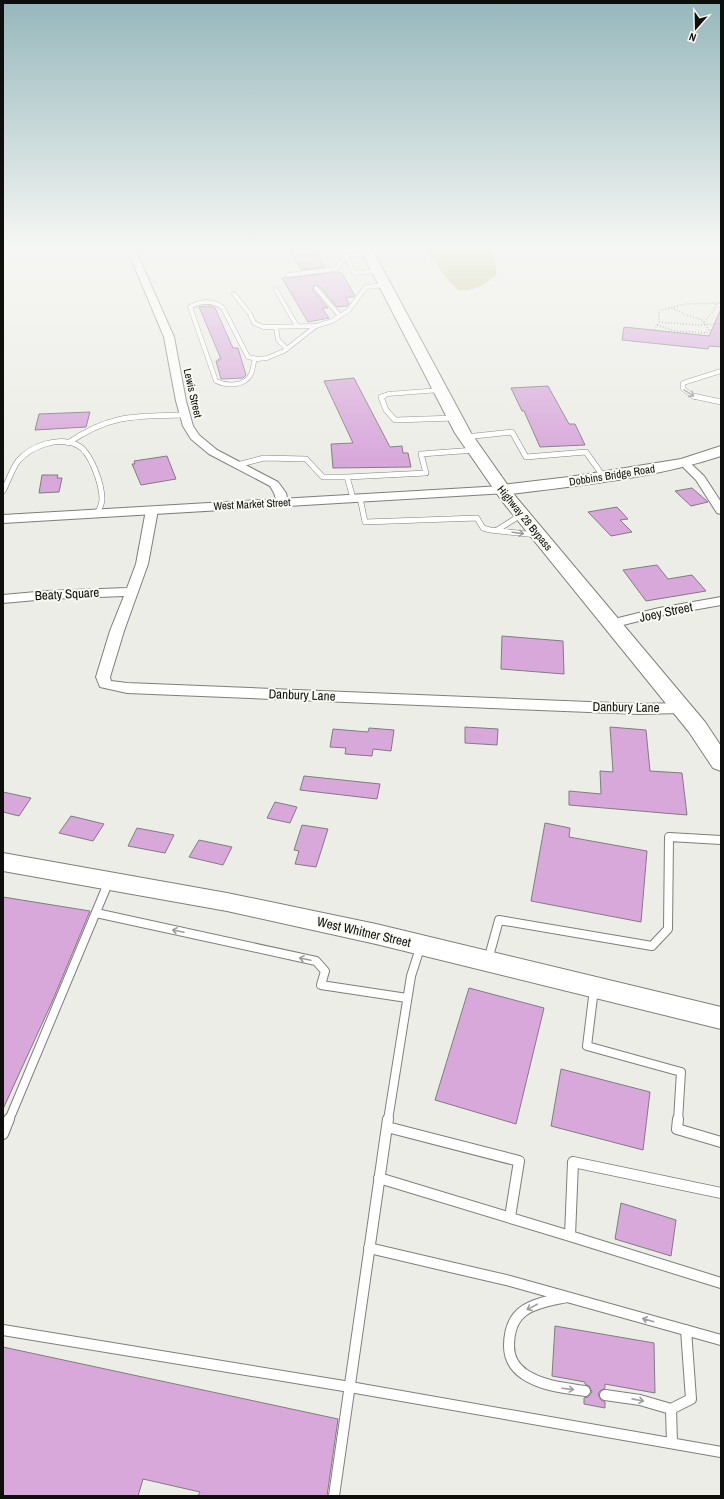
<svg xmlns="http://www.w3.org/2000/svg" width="724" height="1499" font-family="'Archivo Narrow',sans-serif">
<rect width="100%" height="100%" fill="#ecede6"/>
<path fill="#bbbb79" d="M429,249H490L495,258L497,274C487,284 473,292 458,290L441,272L434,259L430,258Z"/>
<path fill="#d8a8db" stroke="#817c81" d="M289,249H313L325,267L301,270Z
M329,273H342L355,296L346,298L349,304L347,306L337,307L319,286L314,285L313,290L328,308H322L329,318L308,322L282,278H288Z
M211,306L215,308L233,348H238L246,375L243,378L221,379L216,361H219L218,359H221L199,307Z
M721,309V347L709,346L708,349L622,340L624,327L709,336Z
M354,378L390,447L402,446L403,453H408L411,467L333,468L331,444L353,443L324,381Z
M548,386L569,424H575L585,445L540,447L524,411H522L511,388Z
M90,412L86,427L35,430L39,414Z
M167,456L176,479L141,485L132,464H135L134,461Z
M42,475H58L57,478H62L59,492L39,493Z
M692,488L708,502L691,506L675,491Z
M617,507L628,519L620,520L632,532L611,536L588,512Z
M657,565L668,579L692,575L706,591L646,601L623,570Z
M502,636L563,641L564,674L501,669Z
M465,727L498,729L497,745L465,743Z
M610,727L646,730L650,771L682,773L687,815L569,805V791L601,794L600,771L613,772Z
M369,728L394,730L391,751L373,749L372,756L345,754L346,748L330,747L333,729L368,732Z
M304,776L380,784L377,799L300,790Z
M3,792L31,798L19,816L3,812Z
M275,802L297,807L290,823L267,818Z
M71,816L104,824L93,841L59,833Z
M545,823L570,828L569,837L647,851L641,922L531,901Z
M302,825L328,829L316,867L295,864L299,851L294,850Z
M137,828L174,835L165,853L128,846Z
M199,840L232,847L223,865L189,857Z
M3,897L90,911L52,1002L3,1109Z
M469,988L544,1008L516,1124L435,1100Z
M561,1069L650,1092L643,1150L551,1126Z
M621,1203L676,1220L671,1256L615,1239Z
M555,1326L654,1343L655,1393L605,1384V1388L600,1391L598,1394L601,1400L605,1402V1408L584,1404V1398L588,1397L592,1392L589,1386L585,1384V1382L552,1376Z
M3,1347L338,1419L327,1496H198L200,1492L143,1479L138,1496H3Z"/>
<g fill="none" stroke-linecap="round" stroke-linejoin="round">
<g stroke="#7f7f7a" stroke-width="5">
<path id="service-far3" d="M346,256L354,273L377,271
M288,275L336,269L346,256L368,253
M316,288L340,316
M276,290L297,326
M234,294L250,314L254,323L263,327L315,326
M276,327L278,340L287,349
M255,359C253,364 253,370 251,374C245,387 226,386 216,381L190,307C201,301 213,300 223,308L248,357L258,359L267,358L284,351L316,326L332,321L348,311L366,287L385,285
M381,397L388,394L440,390
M695,397L683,389V383L721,371"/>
</g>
<g stroke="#7f7f7a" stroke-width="6">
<path id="service-far2" d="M384,396L381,397L386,410L395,420L455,418
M693,396L721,402
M465,437L512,432L526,457L586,452L603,476
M68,443C110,414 136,416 185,415
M237,465L264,458L306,459L323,477H347
M3,491C8,482 12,469 18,461C31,446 58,436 77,445C91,451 102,485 102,499C102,504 99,510 97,514
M353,498L347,477L426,473L421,454L475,450
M360,498L365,522L477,518L483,528L490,530L537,535
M497,530L521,515"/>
</g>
<g stroke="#7f7f7a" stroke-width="10">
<path id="service-far1" d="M96,913L316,961L325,971L321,985L407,998
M488,960L499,920L652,946L668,929L669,837L721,840
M594,989L587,1046L681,1072L678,1120
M9,1120L109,881
M388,1120L411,976L421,945"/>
</g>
<g stroke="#7f7f7a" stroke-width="12">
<path id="service" d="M678,1119L677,1129L721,1142
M387,1127L519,1161L510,1217
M3,1134L9,1119
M379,1178L570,1236
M721,1193L573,1162L570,1236L721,1283
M369,1248L510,1281L721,1340
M567,1297C536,1304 509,1306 509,1346C509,1358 514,1367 524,1374C542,1386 564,1388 585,1391
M3,1330L350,1387L721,1452
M605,1395L640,1400L671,1409
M672,1443L671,1409L691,1399L686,1330
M334,1496L388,1119"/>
</g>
<g stroke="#7f7f7a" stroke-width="2">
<path id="minor" d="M127,249H135L174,337L186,401L193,426L199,435L217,450L278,482L286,493L288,503L286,505H278L274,493L270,486L209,454L191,439L183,426L176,401L164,337Z
M684,460L688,461L704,476L721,502V514L717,513L696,480L679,463Z
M152,507L156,508L158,510L148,564L124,631L110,677L111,681L127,683L639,704L681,703L686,705L688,708L686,711L681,713L639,714L127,693L100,687L96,677L110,631L124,596L47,599L3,603V595L47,591L127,588L136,564L146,510L148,508Z
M721,597V605L659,616L611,628L606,627L604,624L606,621L659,608Z"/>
</g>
<g stroke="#7f7f7a" stroke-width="2">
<path id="tertiary" d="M502,486L507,487L509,490L507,493L3,523V515Z"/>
</g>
<g stroke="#7f7f7a" stroke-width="2">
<path id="secondary" d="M721,446V456C651,479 575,486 502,495L496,493L494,490L496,487L502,485L569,477L681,459Z
M3,853L227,893L376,924L721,1007V1029L376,944L227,911L3,871Z"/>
</g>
<g stroke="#7f7f7a" stroke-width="2">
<path id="trunk" d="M360,249H372L471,433L516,497L705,722L721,746V771L713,768L689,732L502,501L455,433Z"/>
</g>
<path stroke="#93948f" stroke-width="1.5" stroke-dasharray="1 2" stroke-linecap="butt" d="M659,322L695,325L721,324
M704,322L715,309L716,304
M657,325L675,331L706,333L709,330L702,320L686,315L671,307
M654,330L659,322V311L686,304L721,303"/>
<use href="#service-far3" stroke="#fff" stroke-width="4"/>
<use href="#service-far2" stroke="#fff" stroke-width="5"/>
<use href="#service-far1" stroke="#fff" stroke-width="8"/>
<use href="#service" stroke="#fff" stroke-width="10"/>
<use href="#minor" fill="#fff" fill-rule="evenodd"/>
<use href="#tertiary" fill="#fff" fill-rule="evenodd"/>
<use href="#secondary" fill="#fff" fill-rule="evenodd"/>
<use href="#trunk" fill="#fff" fill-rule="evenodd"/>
</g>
<defs><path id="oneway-shaft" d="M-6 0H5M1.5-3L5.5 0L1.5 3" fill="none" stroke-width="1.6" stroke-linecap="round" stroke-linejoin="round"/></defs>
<g stroke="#9f9f9e">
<use href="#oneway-shaft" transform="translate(689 393) rotate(32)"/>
<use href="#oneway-shaft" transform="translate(518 533) rotate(7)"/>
<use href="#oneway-shaft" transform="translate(178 931) rotate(-168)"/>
<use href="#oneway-shaft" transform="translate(305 959) rotate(-168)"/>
<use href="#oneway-shaft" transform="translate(532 1307) rotate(152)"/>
<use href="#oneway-shaft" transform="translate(648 1320) rotate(-164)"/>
<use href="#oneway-shaft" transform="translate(568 1389) rotate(7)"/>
<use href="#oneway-shaft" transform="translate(638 1400) rotate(11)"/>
</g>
<linearGradient id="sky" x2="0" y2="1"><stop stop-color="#96b7bc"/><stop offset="0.54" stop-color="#f6f7f4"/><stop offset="1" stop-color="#f6f7f4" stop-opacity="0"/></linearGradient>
<rect width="724" height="459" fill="url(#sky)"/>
<g text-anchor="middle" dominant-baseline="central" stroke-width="4" stroke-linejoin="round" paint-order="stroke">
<g font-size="11" fill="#0e0e0c" stroke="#fafaf3">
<text transform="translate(193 393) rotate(77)">Lewis Street</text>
<text transform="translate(612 475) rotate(-9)">Dobbins Bridge Road</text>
<text transform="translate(252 504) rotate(-3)">West Market Street</text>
<text transform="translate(525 518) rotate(51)">Highway 28 Bypass</text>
</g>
<g font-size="13" fill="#0e0e0c" stroke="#fafaf3">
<text transform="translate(67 594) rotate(-3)">Beaty Square</text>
<text transform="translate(666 612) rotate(-12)">Joey Street</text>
<text transform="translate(302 695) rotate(2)">Danbury Lane</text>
<text transform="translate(626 707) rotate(1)">Danbury Lane</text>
<text transform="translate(364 932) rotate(13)">West Whitner Street</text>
</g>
</g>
<rect width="724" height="1499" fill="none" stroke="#0e0e0c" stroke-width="8"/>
<g transform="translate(696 28) rotate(200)" stroke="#fafaf3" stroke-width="3" paint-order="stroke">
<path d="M0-3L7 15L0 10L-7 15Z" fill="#0e0e0c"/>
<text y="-6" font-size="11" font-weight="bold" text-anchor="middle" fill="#0e0e0c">N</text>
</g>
</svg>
